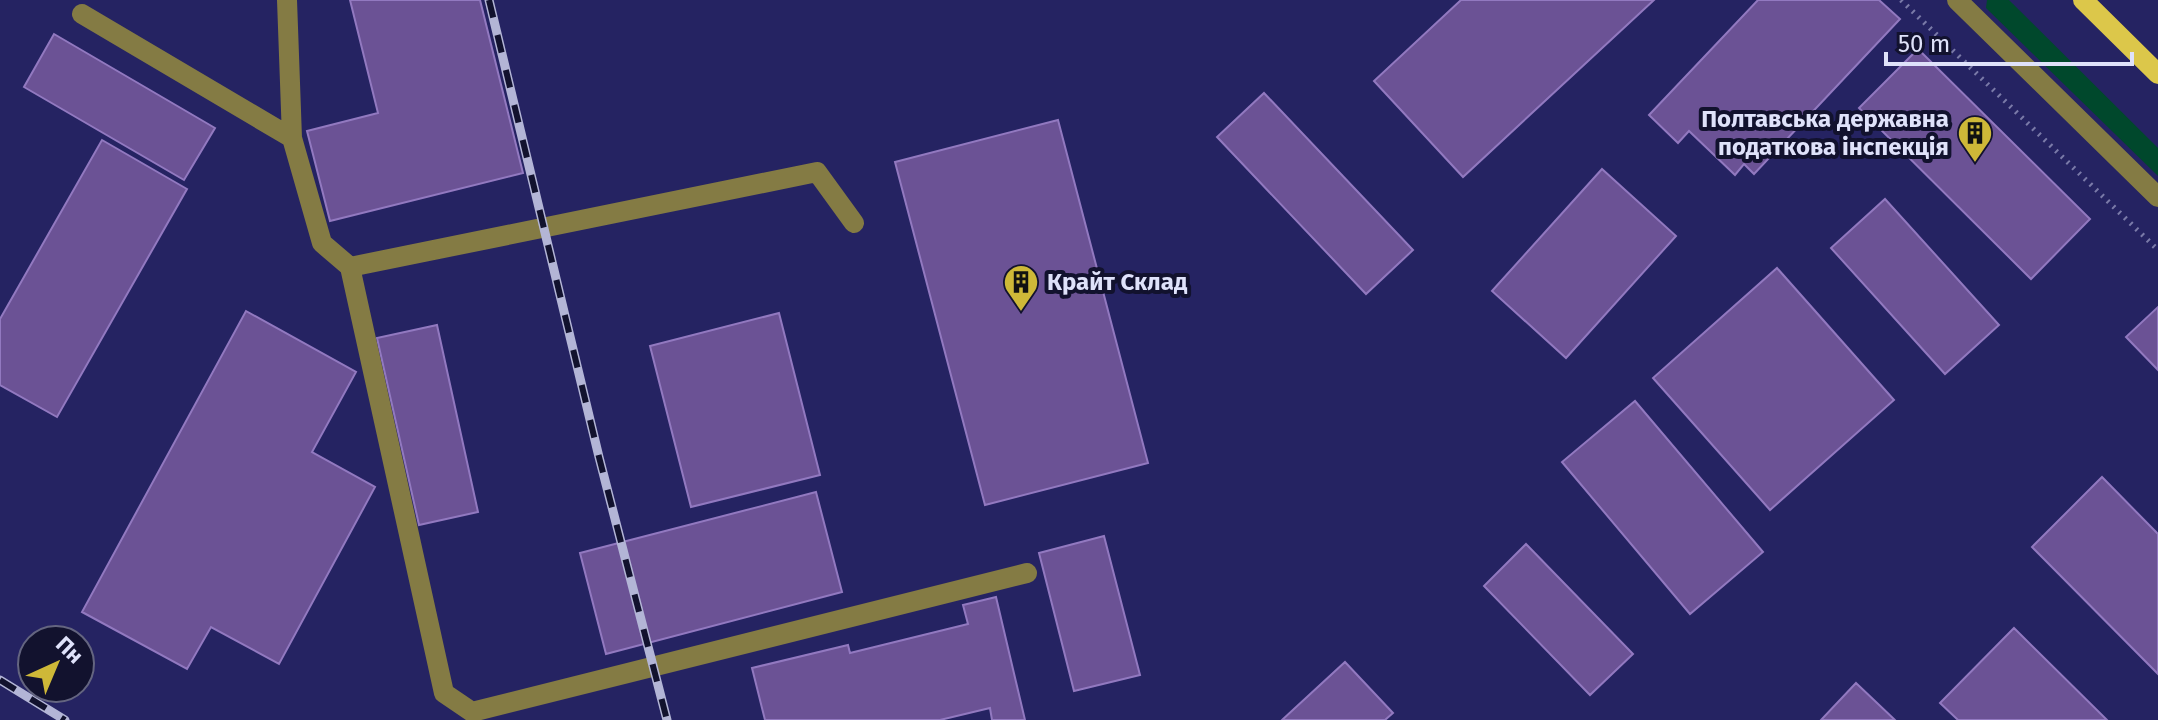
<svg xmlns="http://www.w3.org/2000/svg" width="2158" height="720" font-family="'Fira Sans',sans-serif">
<rect width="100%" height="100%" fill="#252362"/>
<path fill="#00482c" d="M1987,0H2009L2158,148V176L1986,8Z"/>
<path fill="#6b5295" stroke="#9279c0" stroke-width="2" d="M350,0H480L523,173L330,221L307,131L378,113Z
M1461,0H1654L1463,177L1374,81Z
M1758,0H1879L1900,19L1754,174L1744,164L1735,175L1689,131L1678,143L1649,115Z
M54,34L215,128L184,180L24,87Z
M1918,49L2090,219L2031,279L1859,108Z
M1264,93L1413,250L1366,294L1217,137Z
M1058,120L1148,463L985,505L895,162Z
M102,140L187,189L57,417L0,385V319Z
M1602,169L1676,236L1566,358L1492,291Z
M1885,199L1999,325L1945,374L1831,248Z
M1777,268L1894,400L1770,510L1653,378Z
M2158,307V370L2126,337Z
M246,311L356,372L312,452L375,487L279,664L211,627L187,669L82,612Z
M779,313L820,475L691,507L650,346Z
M437,325L478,512L419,525L377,338Z
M1635,401L1763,552L1690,614L1562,462Z
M2102,477L2158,534V674L2032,547Z
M816,492L842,592L606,654L580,553Z
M1104,536L1140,675L1074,691L1039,553Z
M1526,544L1633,654L1590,695L1484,586Z
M996,597L1025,720H992L990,708L940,720H765L752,668L848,645L850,653L968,624L963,605Z
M2014,628L2107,720H1958L1940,703Z
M1345,662L1393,713L1385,720H1282Z
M1856,683L1895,720H1821Z"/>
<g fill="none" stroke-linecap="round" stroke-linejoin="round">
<path stroke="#7a7aa8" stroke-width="5" stroke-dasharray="2 6" stroke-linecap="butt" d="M1901,0L2158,250"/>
<path stroke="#847b44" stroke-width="20" d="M1957,0L2158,197
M82,14L292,138L287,0
M292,138L322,243L350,267L817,172L854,223
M350,267L444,693L472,712L1027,573"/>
<path stroke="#dcc74a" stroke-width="20" d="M2083,0L2158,74"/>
<g stroke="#b3b5d6" stroke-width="9">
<path id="rail" d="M489,0L599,457L667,720
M0,680L65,720"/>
</g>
<use href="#rail" stroke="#12122e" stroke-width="6" stroke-dasharray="18" stroke-linecap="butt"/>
</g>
<defs>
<g id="building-pin" transform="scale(1.8)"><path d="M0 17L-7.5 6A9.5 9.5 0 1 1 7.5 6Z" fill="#ceb838" stroke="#12122e"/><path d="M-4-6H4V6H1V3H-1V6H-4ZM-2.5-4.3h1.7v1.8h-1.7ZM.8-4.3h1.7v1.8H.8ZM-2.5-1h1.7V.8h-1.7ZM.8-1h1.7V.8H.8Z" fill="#111"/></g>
</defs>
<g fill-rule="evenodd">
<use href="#building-pin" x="1975" y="133"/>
<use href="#building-pin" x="1021" y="282"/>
</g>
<g text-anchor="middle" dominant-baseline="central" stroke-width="8" stroke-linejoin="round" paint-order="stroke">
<g font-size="24" font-weight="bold" fill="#dfe2fa" stroke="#12122e" text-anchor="end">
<text x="1949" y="119">Полтавська державна<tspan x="1949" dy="28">податкова інспекція</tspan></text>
<text x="1047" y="282" text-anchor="start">Крайт Склад</text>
</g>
</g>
<g transform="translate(56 664) rotate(44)"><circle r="38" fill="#12122e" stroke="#646580" stroke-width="2"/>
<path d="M0-6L14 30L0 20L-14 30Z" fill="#ceb838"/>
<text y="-12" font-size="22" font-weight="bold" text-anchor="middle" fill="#dfe2fa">Пн</text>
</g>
<path d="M1886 52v12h246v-12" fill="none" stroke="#dfe2fa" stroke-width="4"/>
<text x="1898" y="52" font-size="24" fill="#dfe2fa" stroke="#12122e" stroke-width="6" paint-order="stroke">50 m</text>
</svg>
